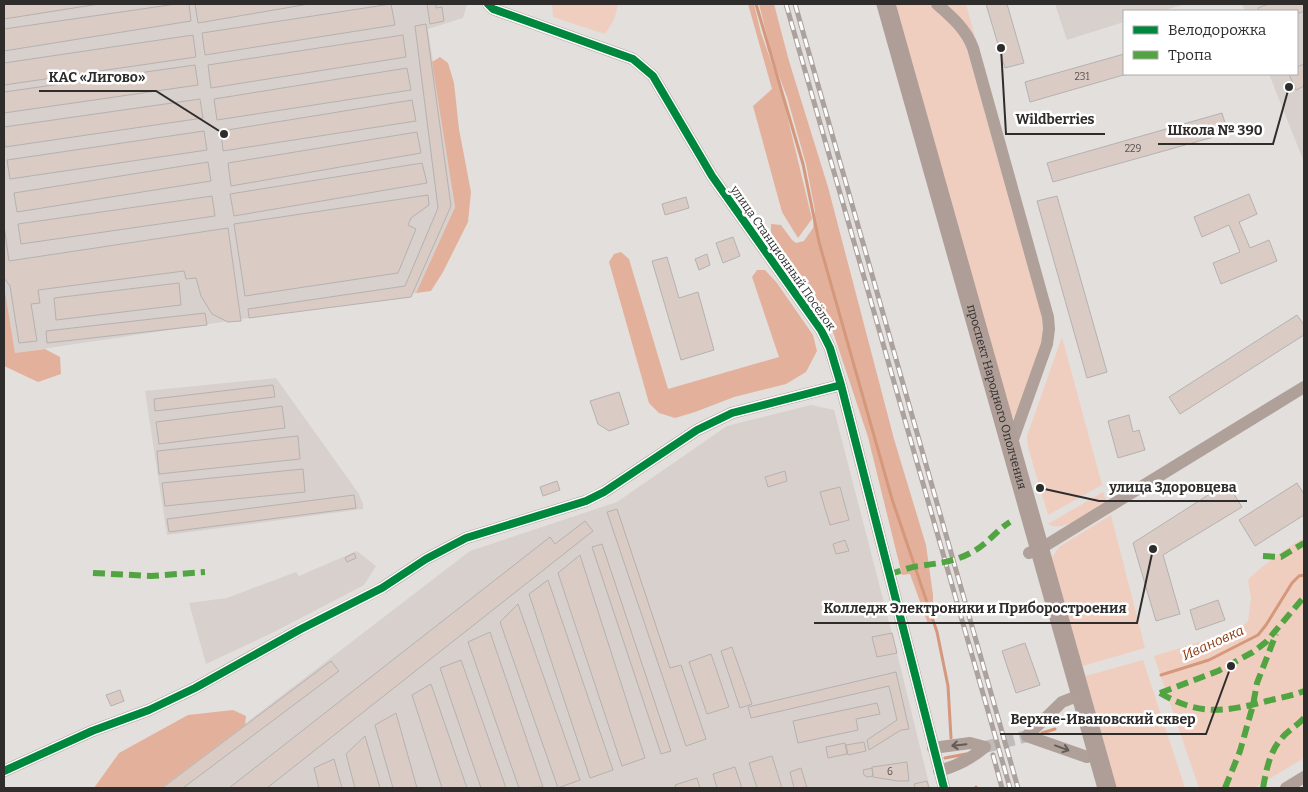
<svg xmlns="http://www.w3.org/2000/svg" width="1308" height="792" font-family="Bitter,serif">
<rect width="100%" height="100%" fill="#e2dfdd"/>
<path fill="#d8d0cc" d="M4,4H467L463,18L428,29L455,207L416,293L15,353L4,285Z
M1055,4H1186L1161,11H1124V22L1067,40Z
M1242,4H1304V162L1269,74H1297V11H1245Z
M276,378L359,494L363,504V509L167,535L145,391Z
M811,405L834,410L899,661L930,788H161L470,551L617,502L727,426Z
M357,551L376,566L364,585L274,632L206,664L189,603L227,598L296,572L299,576Z"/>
<path fill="#f0cebf" d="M552,4H618L614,20L605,34L553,17Z
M892,4H929C946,18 960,31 968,52L1042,315L1043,334L1041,343L1015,417L1012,418Z
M944,4H966L975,37L963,22Z
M1062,337L1102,485L1048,515L1028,447L1027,436Z
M1103,492L1107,502C1092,510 1063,534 1048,524Z
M1111,515L1145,648L1079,667L1052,558L1059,547Z
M1304,538V758L1254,788H1199L1154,656L1237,631L1248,621L1251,598L1248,580C1265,563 1283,550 1304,538Z
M1143,660L1185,788H1114L1082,677Z"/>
<path fill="#e3b19b" d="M748,4H754L761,33L781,90L812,219L798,238L782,212L753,106L772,89Z
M759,4H774L789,61L828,187L894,439L926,545L933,595V622L928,624L910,574L902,575L868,437L829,320L804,285L782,262L771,237V224L781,225L792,240L796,243L804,241L813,228L815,211L806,164L787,97L773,60Z
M440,57L448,63L454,83L459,129L471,192L468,222L443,272L431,291L416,293L455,207L432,62Z
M621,252L629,259L668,389L779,357L752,277L757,270H765L777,283L813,335L817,351L806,372L786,384L734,397L695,412L675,418L659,413L649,403L609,262L614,254Z
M4,285L15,353L45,349L60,357L61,374L38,382L4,366Z
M233,710L246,716L245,725L161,788H94L119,753L188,715Z"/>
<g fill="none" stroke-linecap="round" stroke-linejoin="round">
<path stroke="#d5987c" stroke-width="3" d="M756,4L803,164L819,242L892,499L937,632L948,686L951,738
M1161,675L1209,660L1258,635L1266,625L1292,583L1299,576L1304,575
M1042,733L1055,729
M945,758L966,754
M976,787V788"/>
</g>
<path fill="#dacbc4" stroke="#b4b2b1" d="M4,4H99L4,19Z
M176,4H189L191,21L4,51V29Z
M195,4H309L198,23Z
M391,4L395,25L205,55L202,33Z
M427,4H436V8L442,7L444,21L430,24Z
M986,4H1007L1024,63L1005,68Z
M1268,4H1304V11L1297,14V11H1259L1258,8Z
M426,24L451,206L411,297L249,318L248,309L405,286L438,208L415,26Z
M193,35L196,57L4,85V63Z
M403,35L406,57L211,88L208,65Z
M1124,54V74H1127L1030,102L1025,82Z
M1304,64V86L1296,90L1289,74H1297V67Z
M195,65L198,85L4,113V92Z
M407,68L411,90L217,120L214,99Z
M200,99L203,118L5,147L4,127Z
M412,100L416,121L223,151L221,131Z
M1222,113L1228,133L1053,182L1047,163Z
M204,131L207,150L10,179L7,160Z
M417,132L421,153L231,186L228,163Z
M208,162L211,181L17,212L14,193Z
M422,163L427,183L234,216L230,194Z
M1249,194L1257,214L1239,222L1250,248L1269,240L1277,261L1221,284L1213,263L1240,252L1229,225L1202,237L1194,217Z
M428,195L429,205L411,218L408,225L416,229L398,273L245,296L234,224Z
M212,196L215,216L21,244L18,224Z
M1057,196L1107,372L1087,378L1037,201Z
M686,197L689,208L665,215L662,204Z
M4,225L9,261L228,228L241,321L228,322L212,314L201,296L196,278L186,279L184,271L38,290L40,303L31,304L37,341L19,343L10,286L4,278Z
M733,237L740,256L723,263L716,243Z
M707,254L710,265L699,270L695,259Z
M667,257L679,298L698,292L714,350L681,360L652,261Z
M179,283L181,305L56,320L54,298Z
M205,313L207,325L47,343L46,331Z
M1297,315L1304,325V335L1180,414L1169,397Z
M273,385L275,397L155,411L154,399Z
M619,392L629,424L609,431L598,424L590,401Z
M282,406L285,428L159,444L156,422Z
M1129,415L1133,432L1139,430L1145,450L1118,458L1108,421Z
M298,436L300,459L159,474L157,451Z
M303,469L305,492L165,506L162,483Z
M785,471L787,481L768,487L765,477Z
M557,481L560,490L543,496L540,487Z
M1227,483L1242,507L1163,555L1180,614L1156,621L1133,543Z
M1297,483L1304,494V515L1255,546L1239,520Z
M840,487L849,520L830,525L820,492Z
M354,495L356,508L169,532L167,519Z
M617,509L670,668L681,665L706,739L686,746L607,512Z
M585,521L593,531L267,788H229L550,537L555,544Z
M845,540L849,551L836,554L833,544Z
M602,544L671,751L661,754L592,547Z
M354,553L356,558L347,562L345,558Z
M580,555L645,758L622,766L558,573Z
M548,580L613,770L590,778L529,594Z
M1218,600L1225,620L1196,630L1190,610Z
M518,604L580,780L558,788L500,622Z
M490,632L543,787L519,788L468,642Z
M892,633L897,653L877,657L872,637Z
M1025,643L1040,685L1016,693L1002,651Z
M732,647L752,704L740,708L721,651Z
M711,654L729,707L707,714L689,662Z
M461,660L506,788H481L440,668Z
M331,661L339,671L183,788H162Z
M896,672L909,729L901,730L869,750L867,740L897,720L889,686L751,718L748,707Z
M431,684L467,788H442L412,695Z
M120,690L124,701L111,706L106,695Z
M877,703L880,714L856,719L858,730L798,743L793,721Z
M396,713L417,788H393L375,725Z
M365,736L380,788H355L346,754Z
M864,742L866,751L848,755L846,745Z
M845,743L847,754L828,758L826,747Z
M772,756L782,788H757L749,763Z
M334,759L342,788H319L314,768Z
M907,762L909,781H898L873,777L872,767Z
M735,767L742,788H717L713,774Z
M801,768L807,788H794L790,772Z
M872,768L873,776L867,777L864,775L863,770Z
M697,778L700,788H676L675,785Z
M927,781L929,788H915L914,784Z"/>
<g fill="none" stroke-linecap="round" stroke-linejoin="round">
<path stroke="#bebbba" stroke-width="12" stroke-dasharray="12 6" stroke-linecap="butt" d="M985,747L1027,736"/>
<path stroke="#b0a09a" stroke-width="12" d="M488,4L493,9L633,59L653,76L712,176L821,330L830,348L841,385L944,788
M937,4C952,17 966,29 973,48L1048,317L1049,329L1047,344L1011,445
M1029,553L1040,549L1304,387
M1080,695L1062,702L1027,736L1087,757L1097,754
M933,748L970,743L985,747
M4,771L92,731L149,710L195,688L299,630L382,588L426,559L466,538L586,501L604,492L697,430L732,413L841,385
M939,771C957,766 971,759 985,747
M1286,788L1304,777"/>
<path stroke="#af9e97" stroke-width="19" id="s1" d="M886,4L1107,788"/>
<g stroke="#aba19d" stroke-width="5">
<path id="rail" d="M786,4L1010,788
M795,4L1018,788
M993,755L1002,788"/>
</g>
<use href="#rail" stroke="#fff" stroke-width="3" stroke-dasharray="9" stroke-linecap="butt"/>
<path stroke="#52a443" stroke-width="6" stroke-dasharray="12 6" stroke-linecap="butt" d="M1263,556L1281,557L1304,543
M93,573L151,576L205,572
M889,574C899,572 909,567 919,566C940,563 955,562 974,551C988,543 997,530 1010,522
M1160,693L1218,671L1253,652L1266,642L1304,597
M1160,693C1199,716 1225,712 1267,701C1279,698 1292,696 1304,691
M1225,788L1240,751L1253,705L1257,683L1276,634
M1263,788C1266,772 1269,753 1281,739C1287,731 1297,726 1304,718"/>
<g stroke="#fff" stroke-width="11">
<path id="cycleway" d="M488,4L493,9L633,59L653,76L712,176L821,330L830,348L841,385L944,788
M4,771L92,731L149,710L195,688L299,630L382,588L426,559L466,538L586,501L604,492L697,430L732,413L841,385"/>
</g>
<use href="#cycleway" stroke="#00873e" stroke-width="8"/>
</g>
<defs><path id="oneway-shaft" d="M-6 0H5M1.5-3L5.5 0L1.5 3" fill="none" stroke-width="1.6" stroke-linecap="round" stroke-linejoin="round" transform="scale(1.25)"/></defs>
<g stroke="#635b58">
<use href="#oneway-shaft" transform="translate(959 745) rotate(174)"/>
<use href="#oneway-shaft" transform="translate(1062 748) rotate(20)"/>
</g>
<g text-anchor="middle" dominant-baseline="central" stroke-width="5" stroke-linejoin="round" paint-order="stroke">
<g font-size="10" fill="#5a5452">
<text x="1082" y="77">231</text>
<text x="1133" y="149">229</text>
<text x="890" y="772">6</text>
</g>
<g font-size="12" fill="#2f2d2c" stroke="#fff">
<text transform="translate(783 258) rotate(55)">улица Станционный Посёлок</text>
<text stroke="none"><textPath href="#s1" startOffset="408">проспект Народного Ополчения</textPath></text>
</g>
<g font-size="14" font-style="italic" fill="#8a3a11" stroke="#fff">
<text transform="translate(1213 643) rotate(-24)">Ивановка</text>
</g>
</g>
<path fill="none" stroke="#2f2d2c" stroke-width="2" d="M224 134L156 91H39M1001 48L1006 134H1105M1289 87L1273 144H1158M1040 488L1099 501H1247M1153 549L1137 623H814M1231 666L1206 734H1000"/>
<g fill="#2f2d2c" stroke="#fff" stroke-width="2">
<circle cx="224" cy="134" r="5"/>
<circle cx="1001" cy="48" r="5"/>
<circle cx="1289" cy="87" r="5"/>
<circle cx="1040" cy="488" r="5"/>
<circle cx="1153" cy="549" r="5"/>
<circle cx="1231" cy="666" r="5"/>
</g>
<g font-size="14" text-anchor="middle" font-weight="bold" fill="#2f2d2c" stroke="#fff" stroke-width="5" stroke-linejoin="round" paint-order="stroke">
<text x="97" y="82">КАС «Лигово»</text>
<text x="1055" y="124">Wildberries</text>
<text x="1215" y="135">Школа № 390</text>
<text x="1173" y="492">улица Здоровцева</text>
<text x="975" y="613">Колледж Электроники и Приборостроения</text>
<text x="1103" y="724">Верхне-Ивановский сквер</text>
</g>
<rect width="1308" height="792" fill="none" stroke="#2f2d2c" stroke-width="10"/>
<rect x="1123" y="10" width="175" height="65" fill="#ffffff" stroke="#acabab"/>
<rect x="1133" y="26" width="25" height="8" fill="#00873e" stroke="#acabab"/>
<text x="1168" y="35" font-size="15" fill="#2f2d2c">Велодорожка</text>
<rect x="1133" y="51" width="25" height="8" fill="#52a443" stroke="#acabab"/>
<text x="1168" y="60" font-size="15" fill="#2f2d2c">Тропа</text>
</svg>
